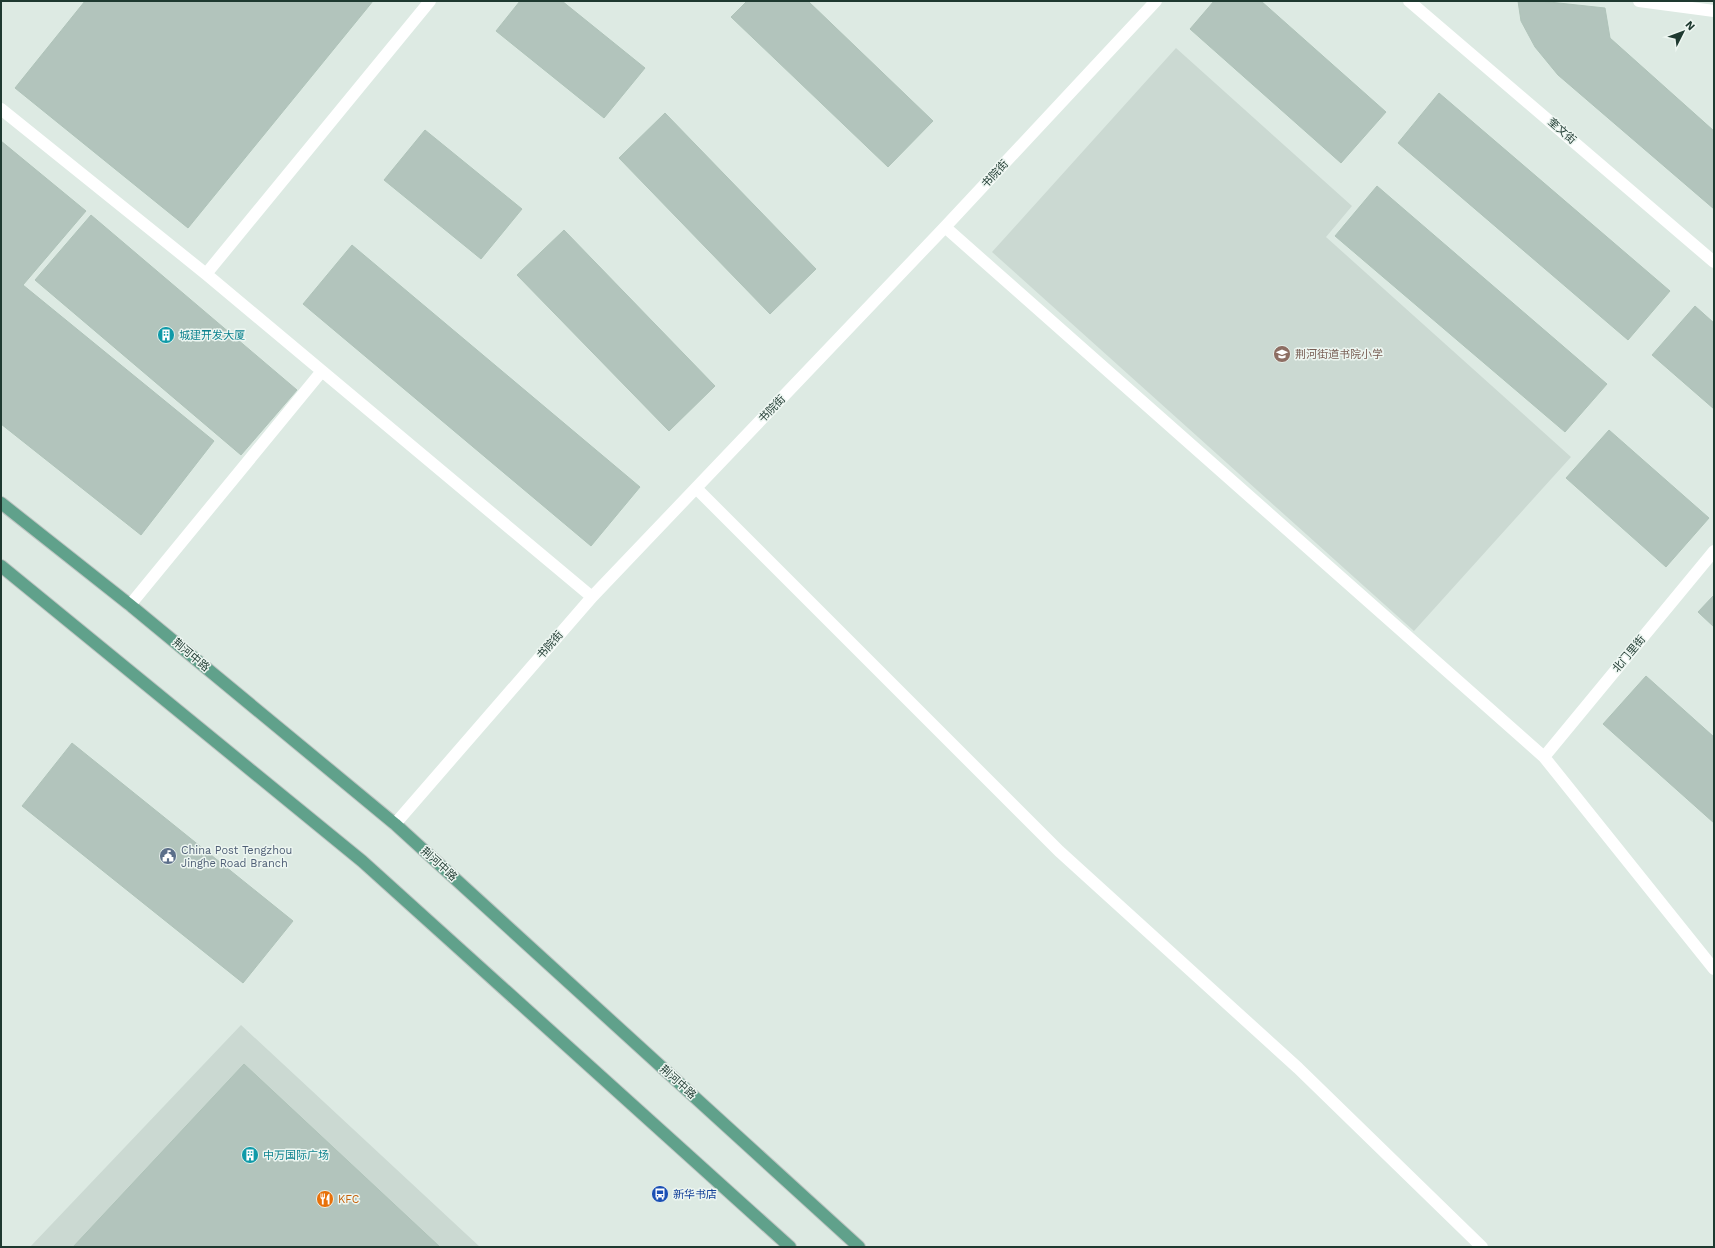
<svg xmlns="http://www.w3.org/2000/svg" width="1715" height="1248" font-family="'Work Sans','Noto Sans SC',sans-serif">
<rect width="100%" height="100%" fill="#ddeae3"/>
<path fill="#cbd9d2" d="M1176,48L1352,206L1326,237L1571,457L1414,631L992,252Z
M241,1025L480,1247H30Z"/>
<path fill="#b2c4bc" stroke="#afc3b9" d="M85,1H373L188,228L15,88Z
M520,1H562L645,68L604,118L496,31Z
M747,1H808L933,121L888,167L731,17Z
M1214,1H1261L1386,112L1341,163L1190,29Z
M1518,1H1540L1605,8L1610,38L1714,131V209L1558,75L1535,47L1521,21Z
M1439,93L1670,291L1628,340L1398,143Z
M665,113L816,269L770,314L619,158Z
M425,130L522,209L481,259L384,180Z
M1,141L86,211L23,285L214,441L141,535L1,424Z
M1377,186L1607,384L1565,432L1335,236Z
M91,215L297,390L241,455L35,280Z
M564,230L715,386L669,431L517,275Z
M352,245L640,487L591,546L303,304Z
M1695,306L1714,323V409L1652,355Z
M1609,430L1709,518L1666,567L1566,478Z
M1714,595V627L1698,612Z
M1646,676L1714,737V823L1603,724Z
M72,743L293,921L243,983L22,806Z
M244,1064L440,1247H73Z"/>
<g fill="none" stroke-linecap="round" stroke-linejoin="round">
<g stroke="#bcc4c1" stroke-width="14">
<path id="major" d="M1,503L130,605L395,824L859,1247
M1,566L362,861L790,1247"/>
</g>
<path stroke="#fff" stroke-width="12" d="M1409,1L1714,262
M1639,1L1714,11
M1,109L206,274L592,597
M945,227L1544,757L1714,969
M206,274L430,1
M696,488L1059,851L1298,1068L1482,1247
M130,605L322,371
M1544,757L1714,551
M395,824L592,597L945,227L1156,1"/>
<use href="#major" stroke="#60a18b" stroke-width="12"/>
</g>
<defs>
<g id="building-disc" transform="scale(0.9)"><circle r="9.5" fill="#0f9aa8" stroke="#edf6f1"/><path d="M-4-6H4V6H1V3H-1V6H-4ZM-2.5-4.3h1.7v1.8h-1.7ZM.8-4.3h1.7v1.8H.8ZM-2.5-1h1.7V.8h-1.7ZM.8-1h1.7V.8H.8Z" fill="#fff"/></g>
<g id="school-disc" transform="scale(0.9)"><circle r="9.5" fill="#8d6e63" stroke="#edf6f1"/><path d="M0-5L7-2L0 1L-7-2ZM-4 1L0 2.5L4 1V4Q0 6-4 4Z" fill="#fff"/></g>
<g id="civic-disc" transform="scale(0.9)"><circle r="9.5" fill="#5c6f8a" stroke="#edf6f1"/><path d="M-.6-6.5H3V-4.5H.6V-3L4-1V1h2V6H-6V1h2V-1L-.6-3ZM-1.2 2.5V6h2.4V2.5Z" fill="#fff"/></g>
<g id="bus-disc" transform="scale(0.9)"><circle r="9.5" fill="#1a4fb4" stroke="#edf6f1"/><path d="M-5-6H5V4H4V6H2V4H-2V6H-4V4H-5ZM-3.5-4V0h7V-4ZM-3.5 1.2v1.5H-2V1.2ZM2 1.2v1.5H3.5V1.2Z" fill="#fff"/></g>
<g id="restaurant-disc" transform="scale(0.9)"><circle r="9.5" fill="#e8710a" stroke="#edf6f1"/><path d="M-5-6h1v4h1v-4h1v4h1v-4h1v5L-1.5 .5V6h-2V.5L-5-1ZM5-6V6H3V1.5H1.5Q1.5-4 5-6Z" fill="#fff"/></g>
</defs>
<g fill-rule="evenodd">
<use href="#building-disc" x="166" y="335"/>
<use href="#school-disc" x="1282" y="354"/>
<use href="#civic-disc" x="168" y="856"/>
<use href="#building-disc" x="250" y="1155"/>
<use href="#bus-disc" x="660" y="1194"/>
<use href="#restaurant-disc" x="325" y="1199"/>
</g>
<g text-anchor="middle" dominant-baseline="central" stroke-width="3" stroke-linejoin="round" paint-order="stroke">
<g font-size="11" fill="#1e3930" stroke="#edf6f1">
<text transform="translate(1562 131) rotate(41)">奎文街</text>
<text transform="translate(995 174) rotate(-47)">书院街</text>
<text transform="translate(772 409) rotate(-46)">书院街</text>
<text transform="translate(550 645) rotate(-49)">书院街</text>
<text transform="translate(1629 654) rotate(-50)">北门里街</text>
<text transform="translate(191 655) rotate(40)">荆河中路</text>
<text transform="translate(439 864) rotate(42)">荆河中路</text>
<text transform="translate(678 1082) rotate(42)">荆河中路</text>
</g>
<g font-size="11" fill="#0d838f" stroke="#edf6f1" text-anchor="start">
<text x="179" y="335">城建开发大厦</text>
<text x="263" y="1155">中万国际广场</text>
</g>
<g font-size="11" fill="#785e54" stroke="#edf6f1" text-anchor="start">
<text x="1295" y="354">荆河街道书院小学</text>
</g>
<g font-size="11" fill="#4e5e75" stroke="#edf6f1" text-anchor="start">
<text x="181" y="850">China Post Tengzhou<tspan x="181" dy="13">Jinghe Road Branch</tspan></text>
</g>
<g font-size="11" fill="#164399" stroke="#edf6f1" text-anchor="start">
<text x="673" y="1194">新华书店</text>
</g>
<g font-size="11" fill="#c56008" stroke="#edf6f1" text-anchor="start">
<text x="338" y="1199">KFC</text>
</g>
</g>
<rect width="1715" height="1248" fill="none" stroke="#1e3930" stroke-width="4"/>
<g transform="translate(1683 32) rotate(48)" stroke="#edf6f1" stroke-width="3" paint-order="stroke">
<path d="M0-3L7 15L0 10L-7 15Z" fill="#1e3930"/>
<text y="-6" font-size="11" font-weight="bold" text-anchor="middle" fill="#1e3930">N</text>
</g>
</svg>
